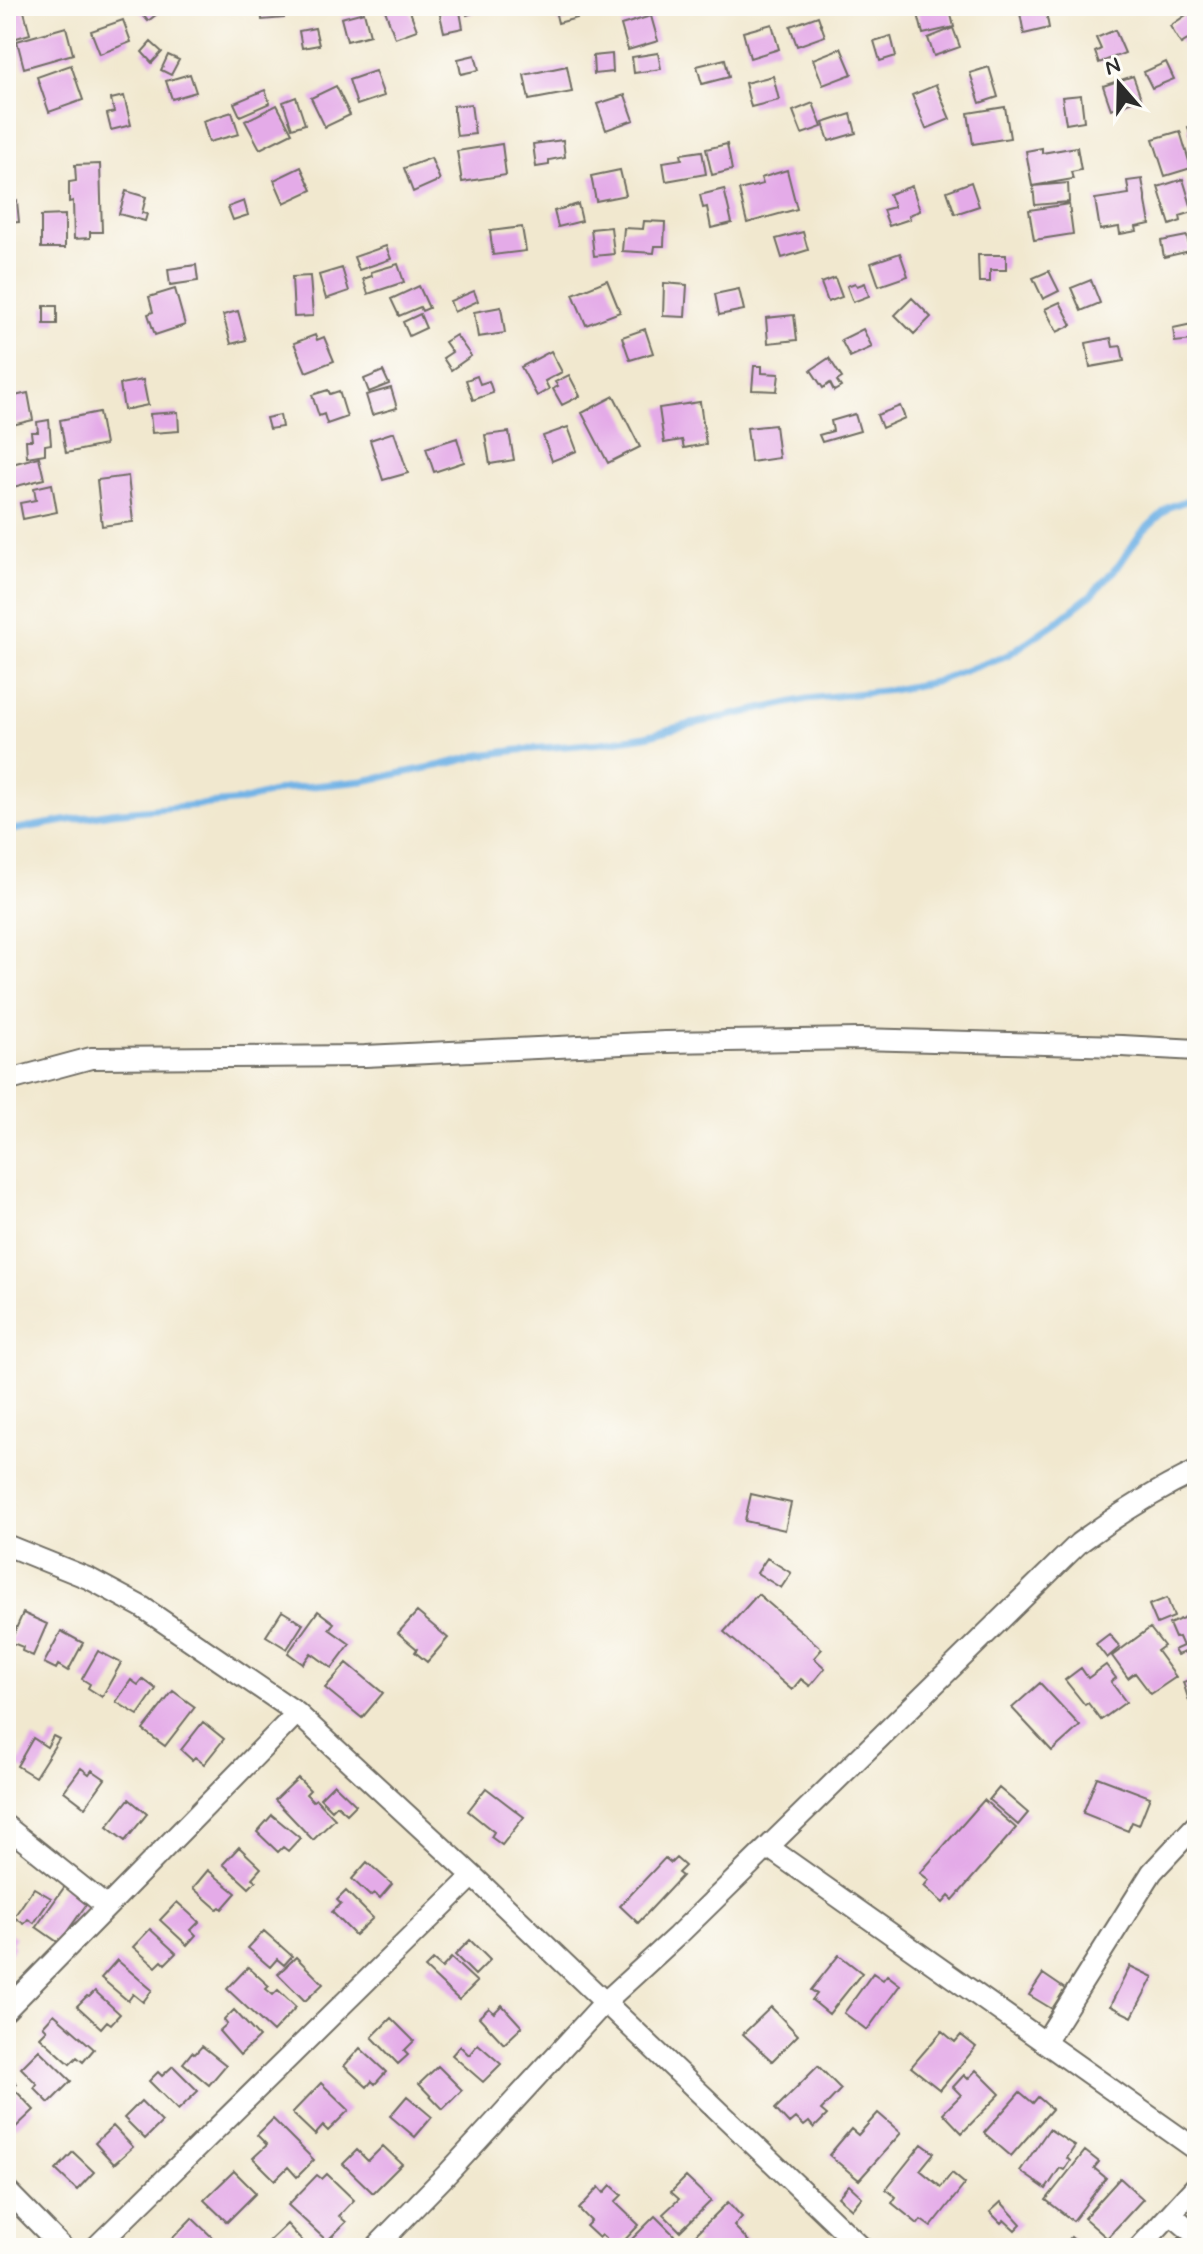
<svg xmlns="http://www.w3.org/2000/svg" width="1203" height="2254" font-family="Mynerve,sans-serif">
<rect width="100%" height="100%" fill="#fdfcf7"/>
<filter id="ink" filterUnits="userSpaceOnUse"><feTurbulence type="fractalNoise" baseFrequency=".0125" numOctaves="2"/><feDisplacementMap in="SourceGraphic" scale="16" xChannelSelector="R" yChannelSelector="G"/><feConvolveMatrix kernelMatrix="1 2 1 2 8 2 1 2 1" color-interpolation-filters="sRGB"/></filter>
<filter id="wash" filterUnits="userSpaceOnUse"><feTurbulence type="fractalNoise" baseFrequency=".006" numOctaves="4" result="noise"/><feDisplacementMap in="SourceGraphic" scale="32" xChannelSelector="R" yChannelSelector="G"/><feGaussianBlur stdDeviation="1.8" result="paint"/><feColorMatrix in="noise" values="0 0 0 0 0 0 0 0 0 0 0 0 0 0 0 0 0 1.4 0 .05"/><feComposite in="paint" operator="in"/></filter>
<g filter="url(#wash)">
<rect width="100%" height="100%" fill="#f1e8cf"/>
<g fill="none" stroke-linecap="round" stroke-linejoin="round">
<path stroke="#72b3e6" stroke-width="7" d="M6,831L111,813L242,801L283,789L363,781L442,765L481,755L519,750L601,743L646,736L683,726L807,699L892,690L934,682L1008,655L1059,620L1092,594L1119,565L1141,533L1169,507L1197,497"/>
</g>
<g id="blocks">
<path fill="#e4abe8" d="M135,6H167L148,21Z
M261,6H283L284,18L262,20Z
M396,6H408L417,30L395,38L385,10Z
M438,6H459L463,28L444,32Z
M464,6H486L487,8L467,15Z
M554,6H574L577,18L558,23Z
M595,6H615L616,10L597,15Z
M933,6H949L954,27L923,34L917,10Z
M23,7L30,34L13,39L6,12Z
M1045,7L1049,28L1024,34L1020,13Z
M364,12L370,35L347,41L341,18Z
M1189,13L1197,25V34L1181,44L1170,26Z
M651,16L658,41L628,50L621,25Z
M818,16L825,36L797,46L790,26Z
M123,20L131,42L100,54L91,31Z
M772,24L779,49L750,58L743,32Z
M66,27L73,54L24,68L17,41Z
M315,28L319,45L302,48L299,31Z
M953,28L960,47L934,56L928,38Z
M1115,30L1125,53L1099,63L1095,52L1101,49L1096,38Z
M891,36L896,56L880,61L874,41Z
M151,42L162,52L152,63L142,52Z
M841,48L852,74L823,85L813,59Z
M658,53L661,69L634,73L632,57Z
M612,54L613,72L594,74L593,56Z
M168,55L179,60L171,75L161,70Z
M475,55L479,70L461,74L458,59Z
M725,59L729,77L702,84L697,66Z
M1166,62L1174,79L1152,88L1144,72Z
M71,65L83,100L49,112L37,77Z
M567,66L572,92L529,100L524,75Z
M989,67L998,97L980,103L970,73Z
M375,71L384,96L357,105L349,80Z
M190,74L196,92L172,99L166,81Z
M773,76L779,100L751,107L745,83Z
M1133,76L1141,98L1111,109L1103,86Z
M936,85L950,119L926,129L912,95Z
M336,86L350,115L325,127L311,98Z
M265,90L270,103L240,116L234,103Z
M625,95L634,120L606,130L597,104Z
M1081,95L1084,121L1066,124L1062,97Z
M124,96L131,125L111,130L107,114L114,112L111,99Z
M296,97L305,124L292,128L283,102Z
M813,103L822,127L802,134L793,111Z
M471,104L475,134L457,136L453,106Z
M277,105L292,133L260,149L245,121Z
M1005,107L1010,138L973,144L968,113Z
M232,112L239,134L209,142L203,121Z
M851,114L856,133L829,141L823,123Z
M1197,125V160H1196L1188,127Z
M1180,131L1191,168L1165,176L1153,139Z
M563,140L565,157L549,160V165L536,167L533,144Z
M502,144L506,175L462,182L457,151Z
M727,144L732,170L712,175L706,149Z
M1077,147L1081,170L1071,172L1073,179L1032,186L1026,151L1042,148V153Z
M702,151L706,174L666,181L663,162L682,159L681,154Z
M431,158L440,180L413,192L404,168Z
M100,164L102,232H90V238L74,239L73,201L69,202V182L76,181L75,165Z
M301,167L312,190L284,203L274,180Z
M10,169L15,185L6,188V170Z
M620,170L626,195L596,201L591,176Z
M787,170L797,209L747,223L739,190L763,184L761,178Z
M1142,179L1150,224L1136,227L1137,231L1120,234L1119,227L1100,230L1095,199L1129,194L1127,181Z
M1183,179L1193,212L1180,216L1181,221L1170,225L1158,187Z
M971,182L979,206L955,214L947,191Z
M1068,183L1069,202L1035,205L1033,186Z
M912,186L920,211L909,215L910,219L889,226L883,210L894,207L889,194Z
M724,189L732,223L711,228L707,207L703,208L700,195Z
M126,191L146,197L142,213L147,214L145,221L119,214Z
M17,201L19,222L6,223V203Z
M244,201L248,215L233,220L228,207Z
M578,204L582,221L558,227L554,211Z
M1069,204L1073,234L1034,240L1029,210Z
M65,215V248H41V216Z
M644,221L665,222L664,246H655L654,253L622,251L624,228L643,229Z
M522,227L526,251L493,255L490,231Z
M611,227L614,254L594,256L591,229Z
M803,232L808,250L782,258L776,239Z
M1187,236L1190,251L1164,257L1161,241Z
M386,246L391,259L359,270L354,257Z
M900,253L908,276L879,286L871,263Z
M978,255H1006V270H990V282H979Z
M1197,257V290H1196L1189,259Z
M398,264L404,282L368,294L363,279L372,276L371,272Z
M196,265L198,281L170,285L168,269Z
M342,268L349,291L326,299L319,275Z
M1049,271L1059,291L1043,299L1033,278Z
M310,276L313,316L294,317L292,277Z
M835,278L842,297L828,302L821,283Z
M607,280L620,312L586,325L573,294Z
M1091,280L1100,303L1081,311L1071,288Z
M664,283L687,285L685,317L663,316Z
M855,283L857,286L865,283L869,296L853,302L847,286Z
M419,286L429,308L422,311L420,307L399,316L391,299Z
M175,289L185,325L155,335L148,314L153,312L149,297Z
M739,289L744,310L719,315L715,294Z
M474,291L478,301L454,312L450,301Z
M912,298L931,317L914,334L895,315Z
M1060,302L1072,325L1057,332L1045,309Z
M44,306H57V324H44Z
M501,307L505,333L478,337L474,312Z
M238,311L246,340L231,344L223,315Z
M420,314L426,328L409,336L403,322Z
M794,315L797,340L768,343L766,318Z
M1197,323V354H1195L1193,340L1175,342L1173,328Z
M645,329L653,353L630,360L622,337Z
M863,329L872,347L850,357L841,340Z
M315,335L317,340L324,337L334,361L306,372L294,343Z
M456,335L471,356L451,370L443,358L452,352L445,342Z
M1111,338L1113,347L1121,346L1124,361L1090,367L1086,343Z
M551,351L562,372L545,381L549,389L537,396L521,367Z
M829,358L842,378L837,381L841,387L834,391L830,383L823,388L811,370Z
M754,366H762V373L779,374L777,391L752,390Z
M383,371L389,384L369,392L364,379Z
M569,375L580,396L562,405L553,389L558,386L555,382Z
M477,376L480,384L489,381L493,393L473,400L466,380Z
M143,380L148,405L124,410L120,384Z
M391,388L397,408L372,415L366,395Z
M328,390L330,394L339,391L347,417L327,424L324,414L319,416L312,395Z
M28,393L33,420L8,426L6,398Z
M614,396L640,447L608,463L582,413Z
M700,402L706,444L684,448L682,440L664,443L659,408Z
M900,406L905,418L882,428L877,415Z
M99,412L105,445L66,453L60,420Z
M178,412L179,431L152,433L150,414Z
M855,414L860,431L822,442L819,435L833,431L831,421Z
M280,415L282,427L269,429L266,418Z
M49,420L51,444L45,445V454L27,457L26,440H32L31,432H38L37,422Z
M775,425L779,458L751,462L747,428Z
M568,427L577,451L552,461L543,436Z
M394,432L408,473L383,480L370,440Z
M509,432L514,460L490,464L485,435Z
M457,438L464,462L434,472L426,448Z
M39,457L44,479L13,487L8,465Z
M128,476L133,522L102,526L97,480Z
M52,484L57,512L23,519L20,503L36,500L34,488Z
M751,1494L791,1503L785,1530L745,1521Z
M767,1558L791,1573L781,1588L757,1573Z
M758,1594L822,1649L814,1658L825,1668L810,1686L801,1679L792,1690L724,1632Z
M1167,1598L1174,1617L1157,1624L1149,1605Z
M282,1611L303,1624L287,1649L266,1636Z
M318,1611L334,1623L329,1629L350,1644L332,1668L311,1653L303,1664L288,1653Z
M417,1612L448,1638L427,1662L415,1652L417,1649L398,1633Z
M1197,1612V1677L1187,1651L1177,1655L1174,1650L1183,1646L1179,1637L1175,1638L1169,1624Z
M23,1613L47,1624L33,1656L22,1651L23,1647L10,1642Z
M1150,1628L1164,1646L1157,1651L1176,1677L1151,1694L1135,1673L1128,1678L1112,1656Z
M61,1631L83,1643L68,1671L58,1665L56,1669L44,1663Z
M1109,1634L1120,1647L1107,1658L1096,1644Z
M98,1651L121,1663L102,1697L88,1688L90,1684L82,1679Z
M347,1663L383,1693L362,1718L325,1688Z
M1106,1665L1116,1678L1111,1682L1126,1702L1101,1720L1088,1703L1085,1705L1065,1680L1081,1668L1088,1678Z
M1197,1677V1698L1189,1701L1183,1682Z
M143,1679L156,1689L138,1715L116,1702L131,1680L138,1685Z
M1040,1683L1080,1726L1052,1751L1012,1708Z
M173,1691L195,1707L165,1746L143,1730Z
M203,1722L224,1739L204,1764L195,1757L192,1760L181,1750Z
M53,1736L59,1739L35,1777L17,1766L33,1738L47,1747Z
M81,1768L89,1774L92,1770L105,1779L85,1807L64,1791Z
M1097,1777L1150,1797L1139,1825L1132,1822L1128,1831L1083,1813Z
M298,1778L310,1790L306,1794L313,1801L316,1799L335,1819L313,1840L275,1800Z
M334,1784L356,1805L347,1814L337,1805L332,1810L320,1798Z
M486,1788L524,1817L502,1845L491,1837L494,1832L468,1811Z
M999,1788L1028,1813L1018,1825L989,1800Z
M129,1799L147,1814L125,1841L107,1827Z
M984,1800L1016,1828L953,1900L949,1896L943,1903L924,1886L929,1880L920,1873Z
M272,1815L300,1838L288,1851L283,1847L278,1852L257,1832Z
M239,1847L261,1868L252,1878L256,1881L249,1888L223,1864Z
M665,1858L671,1863L676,1858L685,1866L678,1873L682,1876L638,1923L620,1906Z
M367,1862L392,1884L380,1898L374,1893L370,1896L352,1879Z
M208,1870L236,1893L222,1909L220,1907L217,1909L193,1888Z
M68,1882L91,1898L59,1943L36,1927Z
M34,1888L51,1898L34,1923L28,1919L24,1924L14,1917Z
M346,1891L373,1918L355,1935L332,1912L341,1904L337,1900Z
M177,1902L199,1922L191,1930L196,1935L187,1945L160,1920Z
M6,1921L11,1924L7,1931L16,1937L12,1944L15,1946L6,1959Z
M150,1929L176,1953L165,1964L162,1961L156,1967L133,1947Z
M264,1931L292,1956L284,1965L277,1959L270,1967L248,1948Z
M470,1940L490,1960L475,1975L455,1955Z
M839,1955L862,1973L829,2014L812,2000L817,1994L811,1990Z
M296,1957L323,1984L305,2001L278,1974Z
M451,1958L477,1982L459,2000L425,1968L433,1960L442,1968Z
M117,1960L152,1990L143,2002L133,1994L128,2001L101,1978Z
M1130,1966L1153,1977L1132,2017L1110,2006Z
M248,1967L269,1986L266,1989L273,1995L278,1990L296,2007L273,2032L227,1989Z
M873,1973L883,1980L887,1975L900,1985L867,2030L844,2013Z
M1043,1974L1065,1989L1052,2009L1029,1995Z
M95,1991L120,2014L111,2024L107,2021L101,2028L77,2006L87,1996L89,1997Z
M502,2005L522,2027L504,2044L479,2017L489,2008L494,2013Z
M771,2007L798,2035L772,2061L743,2034Z
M234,2010L259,2037L240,2055L219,2031L227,2024L224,2020Z
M54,2014L94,2049L83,2062L77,2057L70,2064L40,2037L47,2030L43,2026Z
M391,2018L414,2041L404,2051L408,2055L398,2064L372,2037Z
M942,2031L955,2042L961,2035L976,2047L940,2090L911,2067Z
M478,2044L501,2064L483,2082L452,2055L460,2046L469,2055Z
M202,2046L226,2065L209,2085L183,2063L192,2052L195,2054Z
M360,2048L386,2072L375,2084L372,2081L367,2087L344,2066Z
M39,2050L71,2081L49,2103L34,2088L37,2084L21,2068Z
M173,2066L198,2091L178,2110L149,2081L158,2072L162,2076Z
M438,2066L462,2090L443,2109L419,2084Z
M818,2066L841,2089L821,2110L827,2115L814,2128L809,2122L804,2126L796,2118L789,2124L775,2109Z
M976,2070L1000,2094L962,2133L943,2113L961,2095L953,2087L964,2075L968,2079Z
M6,2073L17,2084L6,2095Z
M321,2083L349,2110L328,2131L323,2126L315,2135L292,2113Z
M17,2092L34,2110L16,2127L6,2117V2102Z
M1020,2092L1033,2103L1038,2097L1052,2109L1011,2156L984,2133Z
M407,2096L432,2117L415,2137L390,2116Z
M141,2101L162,2122L145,2139L124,2118Z
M878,2113L901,2133L859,2180L829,2155L851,2129L858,2135Z
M273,2119L314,2160L297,2177L288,2167L275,2180L253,2158L267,2145L257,2135Z
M113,2126L133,2147L114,2164L95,2143Z
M1049,2129L1075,2146L1067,2158L1070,2161L1064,2170L1060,2168L1046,2189L1020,2171Z
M922,2144L934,2153L920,2170L941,2187L952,2173L965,2184L931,2227L921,2220L918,2224L892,2203L896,2197L886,2189Z
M383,2146L402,2164L373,2193L343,2164L357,2150L368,2161Z
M1085,2151L1099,2162L1094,2168L1106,2178L1073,2221L1046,2200Z
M73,2152L94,2172L77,2190L56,2170Z
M234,2171L256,2193L227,2222L204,2200Z
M327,2174L354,2200L339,2216L346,2222L327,2241L288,2205L317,2175L322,2179Z
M686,2177L711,2201L680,2231L663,2214L679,2199L671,2192Z
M1120,2178L1143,2199L1107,2238L1084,2218Z
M611,2185L622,2195L615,2202L639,2225L617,2248L602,2235L599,2238L586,2226L591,2221L579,2209L599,2187L604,2193Z
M849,2185L862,2197L852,2209L838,2197Z
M728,2202L742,2217L734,2226L755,2248H696L694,2246L699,2242L693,2237Z
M1001,2202L1021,2224L1015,2230L1004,2220L1001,2223L990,2212Z
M655,2216L674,2235L660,2248H623Z
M192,2218L213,2238L204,2248H163Z
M287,2224L309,2248H262Z
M1071,2237L1084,2248H1062Z
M1180,2237L1194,2248H1171Z"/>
</g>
</g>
<g filter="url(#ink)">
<use href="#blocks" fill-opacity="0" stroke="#706d64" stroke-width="2"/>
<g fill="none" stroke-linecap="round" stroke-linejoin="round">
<g stroke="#706d64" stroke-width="24">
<path id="minor" d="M6,1081L91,1058L365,1056L665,1042L859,1039L1122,1046L1197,1050
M6,1545L90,1579L142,1607L297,1713L473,1876L862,2248
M6,1826L107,1907L297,1713
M768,1847L1197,2150
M6,2010L107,1907
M1045,2042L1152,1872L1197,1824
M6,2190L63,2248
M1171,2214L1197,2236
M95,2248L473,1876
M375,2248L448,2173L604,2003L677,1936L1079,1543C1117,1515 1155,1491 1197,1471
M1139,2248L1197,2185"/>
</g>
<use href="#minor" stroke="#fff" stroke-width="20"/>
</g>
</g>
<rect width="1203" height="2254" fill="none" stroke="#fdfcf7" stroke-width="32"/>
<g transform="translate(1119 84) rotate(340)" stroke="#fdfcf7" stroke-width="6" paint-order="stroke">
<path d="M0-6L14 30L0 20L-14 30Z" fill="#2b2b2b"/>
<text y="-12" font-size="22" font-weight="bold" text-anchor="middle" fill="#2b2b2b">N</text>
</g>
</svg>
